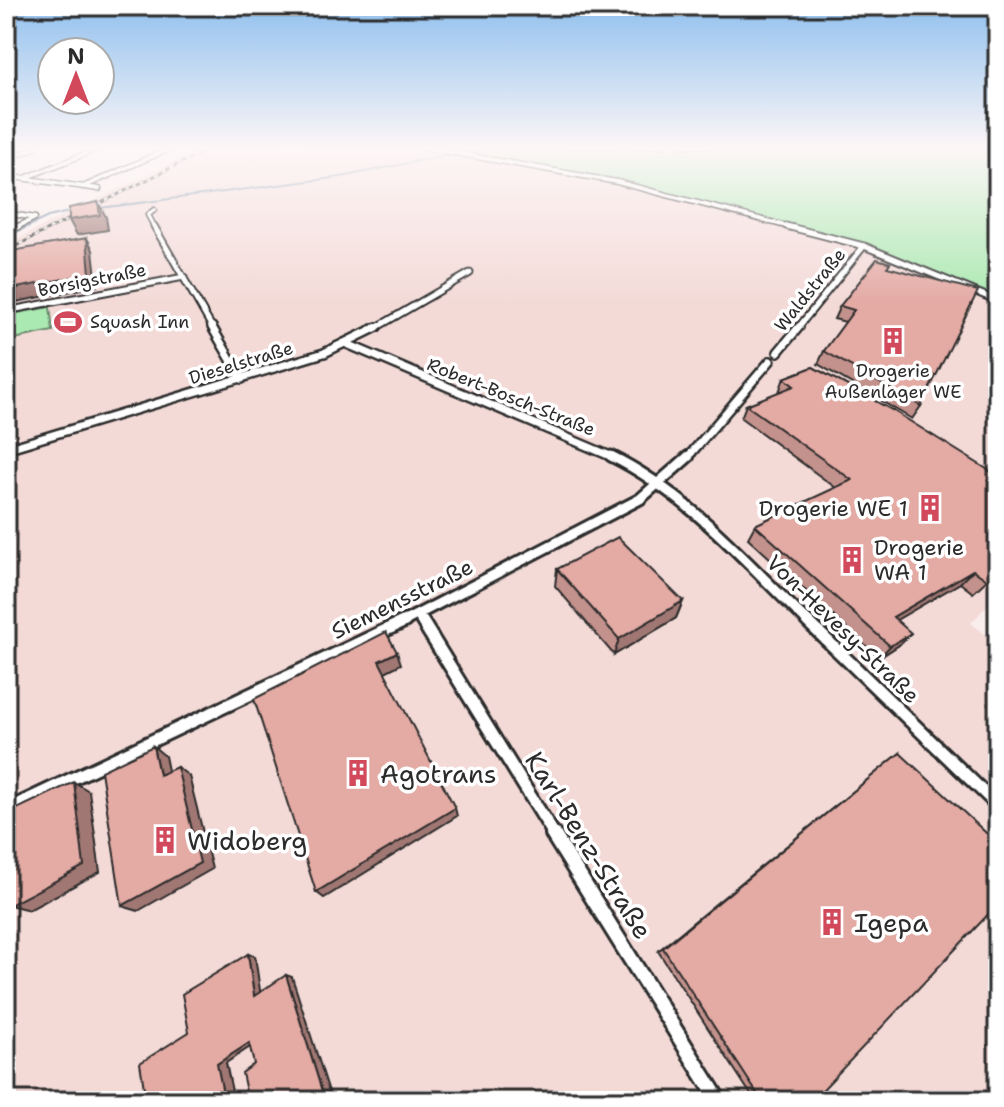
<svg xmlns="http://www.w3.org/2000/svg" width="1004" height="1107" font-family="'Shantell Sans',sans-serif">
<rect width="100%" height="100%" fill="#faeeed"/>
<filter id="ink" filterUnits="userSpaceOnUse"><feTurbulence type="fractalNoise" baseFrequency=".0125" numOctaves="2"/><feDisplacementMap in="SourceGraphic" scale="16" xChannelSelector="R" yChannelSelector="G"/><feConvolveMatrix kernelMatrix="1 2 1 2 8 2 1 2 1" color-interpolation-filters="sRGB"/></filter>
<g filter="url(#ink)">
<path fill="#f3dad7" d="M201,148H432L623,182L874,248L998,299V594L971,623L998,644V1101H6V244Z"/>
<path fill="#aae9b1" stroke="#6a8a6e" stroke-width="2" d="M432,148H998V299L874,248L623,182Z
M50,307L53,331L9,340L6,315Z"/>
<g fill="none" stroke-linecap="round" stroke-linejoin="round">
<path stroke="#798fa5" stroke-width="2" d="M460,152L475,148
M100,208L341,177L452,154
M6,237L48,217L73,211"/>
<g stroke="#2b2b2b" stroke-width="7">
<path id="minor-far5" d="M427,148L617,182L794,228
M6,159L35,148
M6,176L99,189
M25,178L100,148
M83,187L171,148
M154,210L148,215L155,228
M6,213L35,218L15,228"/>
</g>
<g stroke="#2b2b2b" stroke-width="9">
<path id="minor-far4" d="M154,226L213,329
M786,226L864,246L998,301
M6,232L19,226
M6,311L184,277
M374,329L470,273
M797,329L864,246"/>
</g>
<g stroke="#2b2b2b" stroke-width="12">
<path id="minor-far3" d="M212,327L242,379
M347,344L615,458
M778,352L799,327
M6,449L324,353L377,327
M687,458L770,361"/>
</g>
<g stroke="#2b2b2b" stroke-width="15">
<path id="minor-far2" d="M611,456C689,494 747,564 809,623
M418,615L423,623
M401,623L640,499L689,456"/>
</g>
<g stroke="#2b2b2b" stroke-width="17">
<path id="minor-far1" d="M422,621L555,836
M807,621L998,806
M6,810L405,621"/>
</g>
<g stroke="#2b2b2b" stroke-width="20">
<path id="minor" d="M553,834L719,1101"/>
</g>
<use href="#minor-far5" stroke="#fff" stroke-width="4"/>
<use href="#minor-far4" stroke="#fff" stroke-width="5"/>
<use href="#minor-far3" stroke="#fff" stroke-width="7"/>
<use href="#minor-far2" stroke="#fff" stroke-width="9"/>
<use href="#minor-far1" stroke="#fff" stroke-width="11"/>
<use href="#minor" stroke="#fff" stroke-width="14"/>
<g stroke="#2b2b2b" stroke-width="3">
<path id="rail" d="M6,251L210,148"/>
</g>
<use href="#rail" stroke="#fff" stroke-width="2" stroke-dasharray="4" stroke-linecap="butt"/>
</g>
<path fill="#c4928d" stroke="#2b2b2b" stroke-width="2" d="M888,267L921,406L912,419L818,364L824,351L846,322L834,319L840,306Z
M813,367L987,580L973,593L960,583L896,620L899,645L879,658L748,538L755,525L836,488L741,418L746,405L779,392L784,378Z
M557,569L683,601L676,618L614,655L555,586Z
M900,753L812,1101H755L658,951Z"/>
<path fill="#a07773" stroke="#2b2b2b" stroke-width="2" d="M98,202L106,217L108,230L77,235L69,220Z
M87,238L93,250L97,286L6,304V290Z
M973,570L960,583L881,629L893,617Z
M683,601L676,618L614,655L619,639Z
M911,633L899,645L879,658L890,646Z
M397,652L401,664L383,673L379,661Z
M153,746L165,756L171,785L159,775Z
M177,767L189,776L212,869L138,911L122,906Z
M74,782L89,791L100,872L29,910L10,905Z
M455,808L457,816L324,898L316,892Z
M248,954L255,956L261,997L254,996Z
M286,975L292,977L332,1101H325Z
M249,1043H256L226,1063L232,1091L218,1101H211L217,1064Z"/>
<path fill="#e4aaa4" stroke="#2b2b2b" stroke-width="2" d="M98,202L100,215L69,220V208Z
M87,238L90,274L6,290V252Z
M877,259L890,263L887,267L978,291L921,406L824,351L854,310L840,306Z
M813,367L892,410L998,476V568L987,580L973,570L893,617L911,633L890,646L755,525L852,480L746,405L794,386L784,378Z
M618,537L683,601L619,639L557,569Z
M386,632L397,652L379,661L455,808L316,892L254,699Z
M153,746L159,775L177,767L200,863L122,906L101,771Z
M900,753L998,844V904L812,1101H762L663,948Z
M74,782L84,866L10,905L6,814Z
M248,954L254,996L286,975L325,1101H272L271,1098L267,1101H248L242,1073L254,1064L249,1043L217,1064L223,1093L211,1101H146L140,1063L189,1032L182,994Z"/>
</g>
<linearGradient id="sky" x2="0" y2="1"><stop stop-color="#90c0ee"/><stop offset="0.49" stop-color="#fdf7f7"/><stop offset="1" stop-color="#fdf7f7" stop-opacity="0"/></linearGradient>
<rect width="1004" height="303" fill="url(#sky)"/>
<defs>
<g id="stadium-bare" transform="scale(2.16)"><path d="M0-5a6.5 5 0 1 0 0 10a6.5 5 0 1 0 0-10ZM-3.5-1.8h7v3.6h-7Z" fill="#d1495b" stroke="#fff" stroke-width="2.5" paint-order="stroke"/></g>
<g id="building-bare" transform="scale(2.16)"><path d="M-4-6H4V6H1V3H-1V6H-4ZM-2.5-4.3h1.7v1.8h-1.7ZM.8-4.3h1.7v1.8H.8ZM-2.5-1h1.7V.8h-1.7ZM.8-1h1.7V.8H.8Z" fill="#d1495b" stroke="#fff" stroke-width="2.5" paint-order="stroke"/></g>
</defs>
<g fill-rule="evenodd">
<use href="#stadium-bare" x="68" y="322"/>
<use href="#building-bare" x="893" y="341"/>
<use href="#building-bare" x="930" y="508"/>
<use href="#building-bare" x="852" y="560"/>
<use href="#building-bare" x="358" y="773"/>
<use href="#building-bare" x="165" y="840"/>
<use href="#building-bare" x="832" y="922"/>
</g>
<g text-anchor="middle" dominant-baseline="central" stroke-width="7" stroke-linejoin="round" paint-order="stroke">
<g font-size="18" fill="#2b2b2b" stroke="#fff">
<text transform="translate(92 280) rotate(-11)">Borsigstraße</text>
<text transform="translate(810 290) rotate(-51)">Waldstraße</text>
<text transform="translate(241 363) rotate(-17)">Dieselstraße</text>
<text transform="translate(511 397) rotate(22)">Robert-Bosch-Straße</text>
</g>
<g font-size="18" fill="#2b2b2b" stroke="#fff" text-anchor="start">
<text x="90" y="322">Squash Inn</text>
<text x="893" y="371" text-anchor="middle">Drogerie<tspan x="893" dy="21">Außenlager WE</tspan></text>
</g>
<g font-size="22" fill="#2b2b2b" stroke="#fff" text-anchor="end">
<text x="908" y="508">Drogerie WE 1</text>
<text x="874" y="547" text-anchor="start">Drogerie<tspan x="874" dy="25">WA 1</tspan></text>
</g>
<g font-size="22" fill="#2b2b2b" stroke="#fff">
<text transform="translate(402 599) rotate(-26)">Siemensstraße</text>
<text transform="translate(843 629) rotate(44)">Von-Hevesy-Straße</text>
</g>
<g font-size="26" fill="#2b2b2b" stroke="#fff" text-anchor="start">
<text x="380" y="773">Agotrans</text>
<text x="187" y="840">Widoberg</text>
<text x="854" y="922">Igepa</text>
</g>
<g font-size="26" fill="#2b2b2b" stroke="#fff">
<text transform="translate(589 845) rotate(58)">Karl-Benz-Straße</text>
</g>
</g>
<rect width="1004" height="1107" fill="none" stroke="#fff" stroke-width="32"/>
<rect x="16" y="16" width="972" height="1075" fill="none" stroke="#2b2b2b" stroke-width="3" filter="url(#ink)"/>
<g transform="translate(76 76)"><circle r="38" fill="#ffffff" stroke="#aaaaaa" stroke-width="2"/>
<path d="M0-6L14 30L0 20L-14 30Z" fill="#d1495b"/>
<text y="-12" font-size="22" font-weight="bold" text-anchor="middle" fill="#2b2b2b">N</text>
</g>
</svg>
